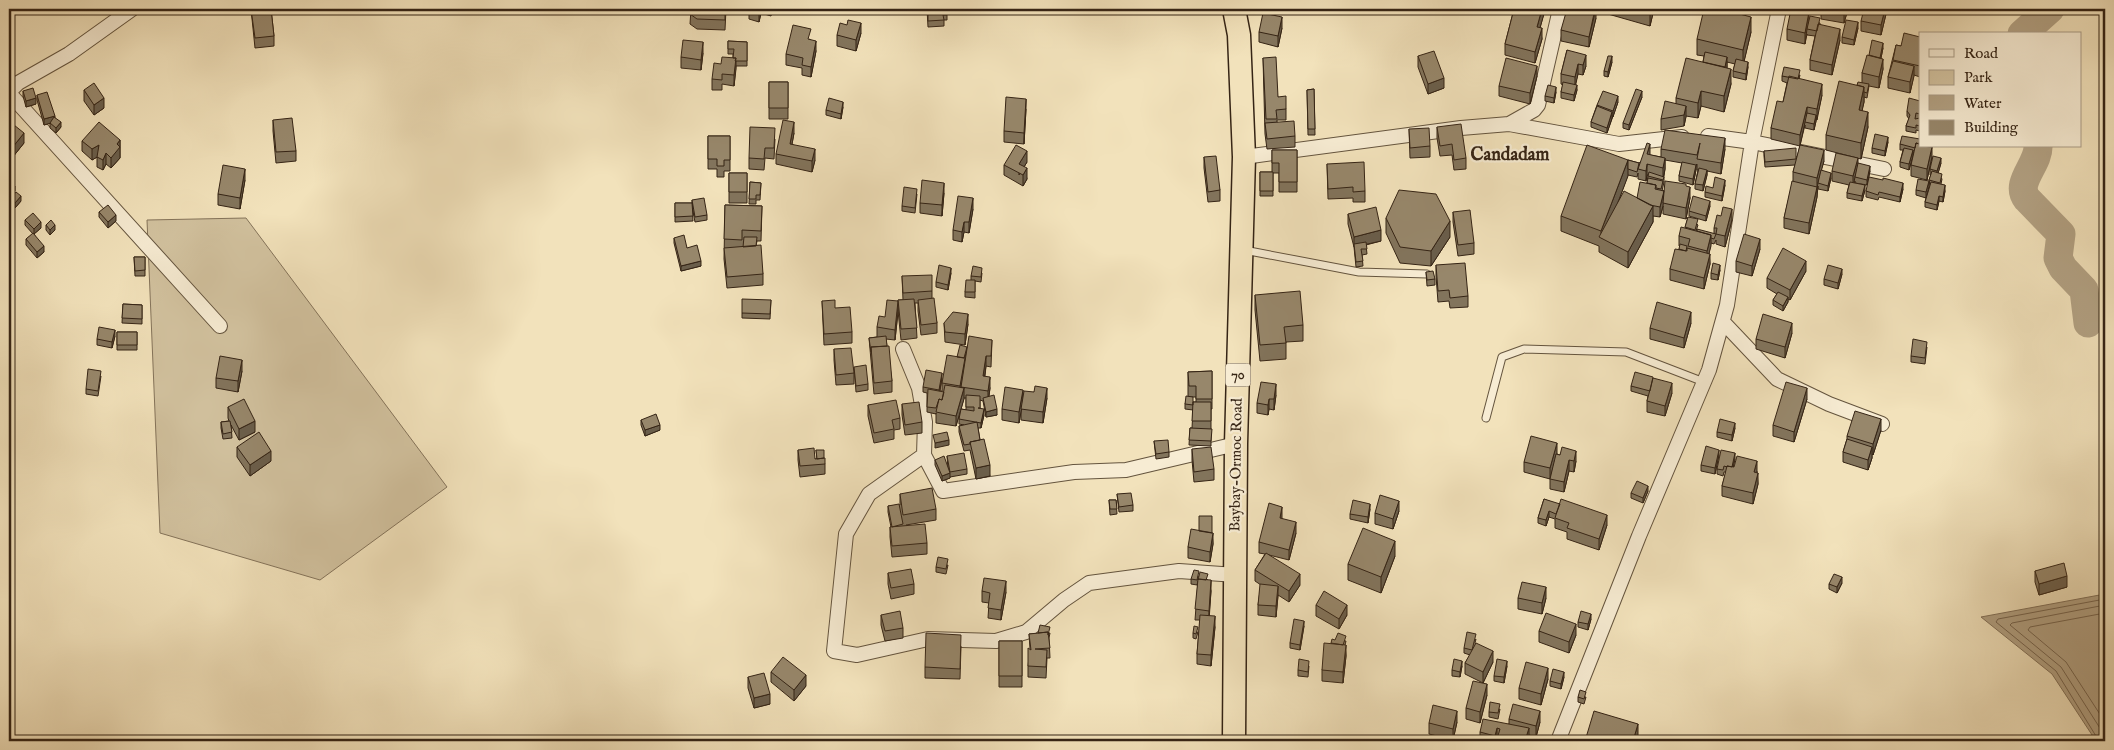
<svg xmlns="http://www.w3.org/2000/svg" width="2114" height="750" font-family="'IM FELL English',serif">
<rect width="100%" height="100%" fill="#f2e2bb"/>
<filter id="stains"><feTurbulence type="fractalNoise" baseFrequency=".004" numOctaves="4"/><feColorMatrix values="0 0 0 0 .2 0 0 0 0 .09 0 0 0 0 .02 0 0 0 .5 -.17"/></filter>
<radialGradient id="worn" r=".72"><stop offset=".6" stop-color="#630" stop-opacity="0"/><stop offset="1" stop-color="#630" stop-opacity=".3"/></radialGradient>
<path fill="#d2c29f" stroke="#84735a" d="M246,218L447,487L320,580L160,533L147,220Z"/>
<path fill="#b2a183" stroke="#806f57" d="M2105,594V741H2096L2052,674L1981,617Z"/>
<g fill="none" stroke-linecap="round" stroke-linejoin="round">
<path stroke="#74624c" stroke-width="1" d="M2105,605L2012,623L2010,625L2061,667L2105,736
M2105,613L2030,627L2028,630L2066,662L2105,722
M2099,741L2056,671L1996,622L1998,619L2105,599"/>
<path stroke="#b2a183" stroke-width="29" d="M2022,34L2050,9
M2038,146C2039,164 2014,183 2027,199L2061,234L2058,258L2063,268L2084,290L2088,323"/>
<g stroke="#64543e" stroke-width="9">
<path id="service" d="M1244,250L1359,272L1427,274
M1486,418L1502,357L1524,349L1626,352L1704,382"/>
</g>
<g stroke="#64543e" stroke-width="16">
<path id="minor" d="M9,92L18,83L69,54L132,9
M9,93L220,326
M1509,124L1534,110L1538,105L1560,9
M1708,136L1752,142L1884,169
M1244,157L1461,128L1509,124L1619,144L1682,137
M1723,322L1777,379L1829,404L1882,424
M903,349L919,388L925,422L924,455L943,491L1074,472L1126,470L1236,444
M924,455L869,494L846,534L834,651L857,655L928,639L996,641L1026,632L1064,600L1089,583L1179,571L1236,575
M1558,741L1639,536L1709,370L1727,305L1752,142L1779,9"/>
</g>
<g stroke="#352415" stroke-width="25">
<path id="trunk" d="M1234,741L1236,444L1244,157L1239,35L1234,9"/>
</g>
<use href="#service" stroke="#f7ecd3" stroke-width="7"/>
<use href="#minor" stroke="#f7ecd3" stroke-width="14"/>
<use href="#trunk" stroke="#f2e2bb" stroke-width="22"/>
</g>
<path fill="#82745c" stroke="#352415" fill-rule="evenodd" d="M251,9H271L274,36V46L255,48Z
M691,9H726L725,30L697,29L690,24Z
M749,9H773L771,16L761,13L759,22L749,19Z
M927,9L947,10V20H944V26L928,27Z
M1514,9H1545L1540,28L1542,39L1535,63L1505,55V44Z
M1601,9H1654L1650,26L1601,12Z
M1738,9V14L1751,32L1744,61L1748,67L1746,80L1733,77V71L1735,64L1727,62V68L1731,84L1724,112L1701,106L1698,118L1686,116L1684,126L1661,130V119L1676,104V98L1703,62L1704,56L1697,55V39Z
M1821,9H1848L1844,23L1821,19Z
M1886,9V14L1881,35L1861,31V21Z
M1576,11L1596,18L1589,47L1561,41V30Z
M1809,19L1820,23V25L1840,40L1832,75L1810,70V60L1815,36L1807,35V34L1805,44L1787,40V29Z
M1282,28L1278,47L1259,42V32Z
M1858,28L1854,45L1842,43V37Z
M861,33L856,51L837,46V35Z
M1920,37V77L1914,75L1910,93L1888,88V77L1896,45L1901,46Z
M810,39L816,51L811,77L802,75V68L786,65V54Z
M728,41L747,42V66H736L734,86L722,84V90H712V79L733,58V54H728Z
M1883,48L1881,58L1883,69L1879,88L1869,86L1867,98L1864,97V102L1862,110L1868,127L1861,159L1826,150V135L1857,85L1862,83V73L1869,55Z
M1567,50L1586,66L1583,75L1578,74L1575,85L1577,90L1574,101L1561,98V92L1563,85L1561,84V74Z
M703,53L701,70L681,68V57Z
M1418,56L1444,88L1428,94L1418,67Z
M1263,58L1278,97L1286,109V120H1277V122L1295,136V147L1267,149L1265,134Z
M1612,62L1608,77L1604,76V71Z
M1800,75L1799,79L1822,95L1814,130L1805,128V125L1800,145L1824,161L1821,170L1831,178L1828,191L1818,189V186L1817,197L1809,234L1784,228V218L1793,181V172L1795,165L1765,167L1764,156V151L1797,157L1800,146L1771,139V128L1783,102L1787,83L1782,81V76Z
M1537,76L1530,104L1499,96V86Z
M769,82H788V119H769Z
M1314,89L1315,135H1308L1307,90Z
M84,90L104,108L94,115L84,101Z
M23,91L36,104L26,107L23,96Z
M1556,92L1554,103L1545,101V96Z
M37,95L55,118L61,127L56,133L50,128V123L44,125L37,100Z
M1642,97L1629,130L1623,128V123Z
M1920,97V131L1916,130V133L1906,131V126L1909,119L1907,116V111L1920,101Z
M1618,102L1607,133L1591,127V122L1597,105Z
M843,107L841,119L826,115V110Z
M1026,109L1024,144L1004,142V131Z
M273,120L296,151V161L276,163L273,131Z
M9,121L24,143L12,158L9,155Z
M1437,127L1466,158V169L1454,170L1452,155L1440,156L1437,138Z
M1409,129L1430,146V157L1410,158Z
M794,133L792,144L815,160L812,172L776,164V154Z
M708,136H730V171H724V177H717V169H708Z
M775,139L774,159L765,158L764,170L749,169V158Z
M120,140V158L111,168L106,164L103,170L97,167V157L92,160L82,151V141Z
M1888,142L1885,156L1872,153V148Z
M1900,144H1920L1932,157L1927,180L1911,176V165L1914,153L1913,152L1909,170L1900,167V162L1903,150H1900Z
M1661,149H1725L1721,174L1707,171V175L1703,191L1695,189V184L1698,170H1697V164L1696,165V170L1693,185L1679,181V176L1682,163L1665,160V169L1664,176V182L1662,191L1686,186L1690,198L1686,219L1663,214V206L1660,217L1653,216V222L1628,268L1599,252V246L1561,231V216L1628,160L1639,163L1650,155L1661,157ZM1638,173V179L1646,181L1647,175H1648L1647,183L1637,198L1618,202L1628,175L1637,177Z
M1272,150H1297V192H1279V173H1273V196H1260V172H1272Z
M1204,157L1220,190V201L1208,202L1204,168Z
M1027,162L1024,167L1027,179L1023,186L1004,175V165Z
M1941,163L1938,173L1942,179L1941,184L1945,191L1943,202L1939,201L1937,210L1925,207V202L1926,198L1916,195V190L1929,187L1927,197L1930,186L1929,180L1931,175H1930V169Z
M1327,164L1365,191V202H1353V198L1328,199Z
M1858,166L1870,171L1867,185L1855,183V181L1854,183L1865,190L1862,201L1847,198V193L1849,185L1832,181V171Z
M729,173H747V203H729Z
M245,180L240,209L218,205V194Z
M750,182L761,183L760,200H756V204H749Z
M1725,185L1722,201L1705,197V192L1713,188Z
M1903,189L1900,202L1879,197L1878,200L1866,197V191Z
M944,193L942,216L920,213V203Z
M917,194L915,213L902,211V206Z
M10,199L21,201L15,208L10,204Z
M692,200L707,215V220L695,222L692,206Z
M675,203H692L693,221L675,222Z
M725,205L762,206L761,241H757L756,246L763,274V285L727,288L724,259Z
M1710,206L1706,221L1689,216V211Z
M973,209L969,233L964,232L962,242L953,240V230Z
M99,212L116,221L108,228L99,217Z
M1453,212L1474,243V254L1458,256L1453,222Z
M1348,214L1381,241L1366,245L1367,254L1362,255L1363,266L1356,267L1354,247L1348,224Z
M1688,217L1698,225L1696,231L1714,234V228L1732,220L1725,247L1716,244V240L1714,244L1711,243L1709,253L1710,264L1704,289L1670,280V269L1680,247L1679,246V236L1685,228Z
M1386,218L1450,237L1431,266L1400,263L1386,233Z
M25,220L41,228L34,234L44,252L37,258L26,245V239L33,234L25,225Z
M46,225L55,230L50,235L46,230Z
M674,238L687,248L701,266L681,271L674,243Z
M1760,249L1752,276L1736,272V261Z
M134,257H145V276H135Z
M1436,265L1468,296V307L1450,308L1449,301L1438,302L1436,276Z
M1720,270L1718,280L1711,279V273Z
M1806,271L1790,300L1788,299V302L1783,311L1773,305V300L1777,294L1767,288V278Z
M1426,272L1435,279V285L1427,286Z
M951,273L948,290L936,287V282Z
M982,273L981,282L975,281V298L965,297V292L971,280V276Z
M1842,274L1838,289L1824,285V279Z
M902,276L932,291V299L937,323V333L921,335L918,311V303H915L917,338L901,340L898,311V300H903Z
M1255,295L1303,325V341L1286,342V359L1260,361L1255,310Z
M771,300L770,319L742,318V313Z
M822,301L835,308L852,332V343L824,345Z
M123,304L142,305V324L122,323Z
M898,312L895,340L886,339L892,381V392L874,394L869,338L877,337V327L885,317Z
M944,323L968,324L965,345L945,342Z
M1691,323L1684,348L1650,339V328Z
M117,332H137V350H117Z
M1792,333L1785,358L1756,349V339Z
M115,336L112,348L97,345V339Z
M992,340L991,367L986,366L985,376L990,388L989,396L997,415L986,417L983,401L980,400V409L984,415L981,428H978L980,440L990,476L976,479L970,450L964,451L959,432V426L964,425L959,424V415L956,426L936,423V413V414L927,412V393L923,392V387L942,378L940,391H942V383L957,357L967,347ZM964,398H966V410L961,409Z
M1927,347L1925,364L1911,362V356Z
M834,349L854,373V384L836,385L834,360Z
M854,367L868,384V390L856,392Z
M242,371L238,392L216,388V378Z
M1212,371V409H1211V446L1189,445L1190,428H1192L1193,409V410L1185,409V404L1188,397V372ZM1190,397H1196V402H1193Z
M101,376L98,396L86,394V389Z
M1653,379L1672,393L1665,416L1647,412V401L1648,396L1631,391V386Z
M1034,392L1047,398L1043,423L1021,420V409L1019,423L1002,420V409L1023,400Z
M1276,395L1274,410L1269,409L1268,415L1257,413V403Z
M1807,399L1794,442L1773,436V425Z
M902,404L922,422V433L905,435L902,415Z
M868,405L900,418V429L894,430V439L874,443L868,416Z
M228,407L255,432L239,440L231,425L232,438L223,439L221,428V422L229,421L228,418Z
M641,420L660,430L645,436L641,425Z
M1735,428L1732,441L1717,437V432Z
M1881,430L1873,455L1872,454V458L1868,470L1843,462V452L1847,439V436Z
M1154,441L1169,452V457L1156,459Z
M237,447L271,461L250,476L237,457Z
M1192,449L1214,469V480L1194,482L1192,460Z
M798,450L815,459H817L816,450L825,464V474L800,477L798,460Z
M1557,454L1576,461L1574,472L1569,471L1564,492L1550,489V479L1524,472V462Z
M1719,455L1715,474L1701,471V465Z
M947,456L967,469V474L950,477V478L942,481L935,465V460L948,469Z
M1735,459L1733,467L1757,471L1758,484L1753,504L1722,496V486L1726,472H1724L1723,476L1717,474V469Z
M1648,491L1643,503L1631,498V493Z
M900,494L936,509V520L906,525L927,543V554L892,557L890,537V527H891L888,512V506L900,505Z
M1117,494L1133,505V511L1119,512Z
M1544,499L1607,525L1599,550L1567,539V532L1555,528V519L1549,517L1546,526L1538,523V518Z
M1109,500H1116L1117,514L1110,515Z
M1370,509L1368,523L1350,519V514Z
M1399,511L1393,529L1375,524V513Z
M1282,518V519L1296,533L1289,560L1269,555L1300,585L1289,602L1278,595L1276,617L1258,615V605L1261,585L1255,581V570L1265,554L1259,553V542Z
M1199,531L1212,533L1213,544L1210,562L1188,558V547Z
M1395,556L1381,593L1348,580V564Z
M948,565L946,574L936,572V567Z
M2035,571L2067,587L2039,595L2035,582Z
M888,573L914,584V594L891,599L888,584Z
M1199,576L1208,580L1211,591L1209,616L1215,627L1211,666L1197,664V654L1200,620H1195L1198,581L1197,585L1191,584V579Z
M1842,583L1837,593L1829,589V584Z
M982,591L1006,592L1001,620L988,618L989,603L982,602Z
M1518,598H1546L1542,614L1518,609Z
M1316,605L1347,615L1339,629L1316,616Z
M881,615L903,628V638L885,641L881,625Z
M1591,619L1588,630L1578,627V622Z
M1304,626L1300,650L1290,648V643Z
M1539,631L1576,635L1569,653L1539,642Z
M1198,632L1196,639L1193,638V633Z
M1050,633L1049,638L1050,658H1047L1046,678L1028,677V666L1030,649L1029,634Z
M1476,639L1475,643L1493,662L1483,683L1465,674V663L1470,655L1464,653V648Z
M1335,640L1346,641L1345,645L1346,656L1343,683L1322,681V670L1331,644Z
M999,641H1022V687H999Z
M961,646L960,679L925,678V667Z
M1309,666L1308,677L1298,676V670Z
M1462,666L1460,677L1452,676V670Z
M1507,666L1504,683L1494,681V676Z
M771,672L806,686L794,701L771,682Z
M748,677L770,704L754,708L748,688Z
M1564,677L1561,689L1550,686V681Z
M1548,679L1541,705L1519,699V688Z
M1487,695L1480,723L1466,719V708Z
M1578,697H1586L1584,704L1578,702Z
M1500,709L1498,719L1489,717V712Z
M1509,719L1540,722L1536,737L1529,735L1528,741H1497V738V741H1480V732L1509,724Z
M1457,722L1453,740L1429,734V723Z"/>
<path fill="#6a5e4b" stroke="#352415" d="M759,9H761V13L759,22Z
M1542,9H1545L1544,14L1537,38V27Z
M1596,9V18L1589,47V37Z
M1650,9H1654L1650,26Z
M1845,9H1848L1844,23V12Z
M1885,9H1886V14L1881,35V25Z
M1809,12V23L1807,29L1805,44V33Z
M1282,17V28L1278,47V36Z
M1751,17V32L1743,66V50Z
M1858,22V28L1854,45V40Z
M861,23V33L856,51V40Z
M1542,28V39L1535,63V52Z
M1840,29V40L1832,75V65Z
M816,41V51L811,77V67Z
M703,42V53L701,70V60Z
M1883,43V48L1880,63V58Z
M1586,55V66L1583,75V65Z
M1612,56V62L1608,77V72Z
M1727,57V67L1724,81V71Z
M736,58V69L734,86V75Z
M1883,59V69L1879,88V77Z
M1748,62V67L1746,80V74Z
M1578,64V74L1575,88V77Z
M1537,66V76L1530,104V93Z
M1914,66V76L1910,93V82Z
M1731,69V84L1724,112V96Z
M1444,78V88L1428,94V84Z
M1822,84V95L1817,120V109Z
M1577,85V90L1574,101V95Z
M1556,87V92L1554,103V98Z
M1864,87V102L1859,125V110Z
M1642,91V97L1629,130V125Z
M1701,91V106L1698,118V103Z
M1618,96V102L1613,117V111Z
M36,98V104L26,107V101Z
M104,98V108L94,115V105Z
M1026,99V109L1024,144V133Z
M843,102V107L841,119V114Z
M1686,106V117L1684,126V115Z
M1807,107V118L1805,122L1800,146V135Z
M1612,112V118L1607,133V128Z
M1868,112V127L1861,159V143Z
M1816,115V121L1814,130V124Z
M55,116V122L44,125V119Z
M61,122V127L56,133V128Z
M794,122V133L790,155V144Z
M24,133V143L12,158V148Z
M1888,137V142L1885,156V151Z
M1725,138V149L1721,174V163Z
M120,140V158L111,168V158L117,144Z
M1650,144V154L1647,165V154Z
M99,145V156L92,160V149Z
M1932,147V157L1927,180V169Z
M815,149V160L812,172V161Z
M1824,150V161L1818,183L1817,188V178Z
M1913,150V156L1909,170V164Z
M1027,151V162L1019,175V164Z
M106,153V164L103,170V160Z
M1665,158V169L1663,179V168Z
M1858,158V169L1855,177L1853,187V176Z
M1941,158V163L1937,177V171Z
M1628,160V176L1604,239L1601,238V231Z
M1647,164V175L1646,181V171Z
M1696,165V170L1693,185V179Z
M1870,166V171L1867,185V180Z
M1027,168V179L1023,186V175Z
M245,169V180L240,209V198Z
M1707,170V175L1703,191V185Z
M1831,173V178L1828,191V186Z
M1725,180V185L1722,201V196Z
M1929,181V187L1926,198V192Z
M944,183V193L942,216V205Z
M1903,183V189L1900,202V197Z
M1865,185V190L1862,201V196Z
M1945,185V191L1943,202V197Z
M15,186V191L9,198V193Z
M1690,187V198L1686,219V208Z
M1817,187V197L1809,234V223Z
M1664,191L1663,206L1660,217V207Z
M21,196V201L15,208V203Z
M1939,196V201L1937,210V205Z
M973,198V209L969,233V222Z
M1710,201V206L1706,221V216Z
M1653,206V222L1628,268V252Z
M1732,209V220L1725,247V236Z
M116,215V221L108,228V222Z
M1450,221V237L1431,266V251Z
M41,222V228L34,234V229Z
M964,222V232L962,242V232Z
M55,225V230L50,235V230Z
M1381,230V241L1354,247V237Z
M1711,235V246L1707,261V251Z
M1760,239V249L1752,276V266Z
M44,246V252L37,258V252Z
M1710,254V264L1704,289V278Z
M701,261V266L681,271V266Z
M1806,261V271L1790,300V290Z
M1720,265V270L1718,280V275Z
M951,268V273L948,290V285Z
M1842,269V274L1838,289V283Z
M1788,297V302L1783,311V306Z
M898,301V312L895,340V330Z
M1691,312V323L1684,348V338Z
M968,314V324L965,345V334Z
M1792,323V333L1785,358V347Z
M115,330V336L112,348V342Z
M967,347V352L960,397V386Z
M986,356V366L983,386V376Z
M242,360V371L238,392V381Z
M942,373V378L939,395V390Z
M990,377V388L988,402V391Z
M1672,383V393L1665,416V406Z
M1276,384V395L1274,410V399Z
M964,388V399L956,426V416Z
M1047,388V398L1043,423V412Z
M1807,388V399L1794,442V432Z
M1023,390V401L1019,423V412Z
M1269,399V409L1268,415V405Z
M984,409V415L981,428V423Z
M997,409V415L986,417V412Z
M1881,419V430L1873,455V444Z
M255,421V432L239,440V429Z
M1735,423V428L1732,441V435Z
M660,425V430L645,436V430Z
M949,440V445L935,448V443Z
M1557,443V454L1550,479V468Z
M1872,447V458L1868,470V460Z
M1719,450V455L1715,474V468Z
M271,451V461L250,476V465Z
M1576,451V461L1574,472V461Z
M1735,453V459L1732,473V468Z
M1569,460V471L1564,492V482Z
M1757,461V471L1754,483V472Z
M990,465V476L976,479V468Z
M950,473V478L942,481V476Z
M1758,473V484L1753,504V493Z
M1648,486V491L1643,503V498Z
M1399,501V511L1393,529V519Z
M1370,504V509L1368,523V517Z
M1282,507V518L1280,529V518Z
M1549,511V517L1546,526V520Z
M1607,515V525L1599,550V539Z
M1296,522V533L1289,560V550Z
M1213,533V544L1210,562V552Z
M1395,541V556L1381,593V577Z
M1300,574V585L1289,602V591Z
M2067,576V587L2039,595V584Z
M1842,577V583L1837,593V587Z
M1211,580V591L1209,621V611Z
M1006,581V592L1001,620V610Z
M1278,586V596L1276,617V606Z
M1546,587V598L1542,614V603Z
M1347,605V615L1339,629V619Z
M1591,614V619L1588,630V624Z
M1215,616V627L1211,666V655Z
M1304,621V626L1300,650V645Z
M1576,624V635L1569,653V642Z
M1346,645V656L1343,683V672Z
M1493,651V662L1483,683V672Z
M1462,661V666L1460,677V672Z
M1507,661V666L1504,683V677Z
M1548,668V679L1541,705V694Z
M1564,672V677L1561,689V684Z
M806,675V686L794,701V690Z
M1487,684V695L1480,723V712Z
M770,694V704L754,708V698Z
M1457,711V722L1453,740V729Z
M1540,711V722L1536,737V726Z
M1638,724V741H1633Z
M1497,728V741H1495V736Z
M1529,728V738L1528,741H1525Z"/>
<path fill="#97876b" stroke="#352415" d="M251,9H271L274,36L255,38Z
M691,9H725V20L697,19L690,14Z
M749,9H759V12Z
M928,9H941L942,10H947V15H943L944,20L928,21Z
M1514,9H1542L1537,27L1542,28L1535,52L1505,44Z
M1567,9L1576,11L1577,9H1595L1589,37L1561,30Z
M1704,9H1737L1736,13L1751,17L1743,50L1697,39Z
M1791,9L1809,12L1805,33L1787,29Z
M1821,9H1845L1844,12Z
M1864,9H1885L1881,25L1861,21Z
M1263,13L1282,17L1278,36L1259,32Z
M1810,16L1820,18L1817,31L1807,29Z
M848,20L861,23L856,40L837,35L840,23L847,25Z
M1846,20L1858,22L1854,40L1842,37Z
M1818,24L1840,29L1832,65L1810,60Z
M793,25L811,29L808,39L816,41L811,67L802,65L803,58L786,54Z
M1904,33L1920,37V66L1893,60L1896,45L1901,46Z
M683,40L703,42L701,60L681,57Z
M1872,40L1883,43L1880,58L1869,55Z
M728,41L747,42V61H735L736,58H733L734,49H728Z
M1567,50L1586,55L1583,65L1578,64L1575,77L1561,74Z
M1434,51L1444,78L1428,84L1418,56Z
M1705,52L1727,57L1725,67L1703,62Z
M1867,55L1883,59L1879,77L1862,73Z
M1608,56H1612L1608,72L1604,71Z
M722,57L736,58L734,75L722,74V80L712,79L714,63L721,64Z
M1276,57L1278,97L1286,96V109L1276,110L1277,119H1266L1263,58Z
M1506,58L1537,66L1530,93L1499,86Z
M1686,58L1731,69L1724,96L1701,91L1698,103L1676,98Z
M1736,59L1748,62L1746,74L1733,71Z
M1893,61L1914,66L1910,82L1888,77Z
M1784,67L1800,70L1798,79L1782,76Z
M1789,76L1822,84L1817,109L1807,107L1800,135L1771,128L1777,101L1783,102Z
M1839,81L1864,87L1859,110L1868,112L1861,143L1826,135Z
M769,82H788V108H769Z
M1563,82L1577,85L1574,95L1561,92Z
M1858,82L1869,84L1867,93L1864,92V87L1857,85Z
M94,83L104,98L94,105L84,90Z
M1548,85L1556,87L1554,98L1545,96Z
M33,88L36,98L26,101L23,91Z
M1314,89L1315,129H1308L1307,90Z
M1636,89L1642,91L1629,125L1623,123Z
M1603,91L1618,96L1613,111L1597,105Z
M47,92L55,116L44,119L37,95Z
M1006,97L1026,99L1024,133L1004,131Z
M829,98L843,102L841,114L826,110Z
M1909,98L1920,101V114L1916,113L1915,119L1920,118V116V126L1916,125V128L1906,126L1910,115L1907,111Z
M1665,101L1686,106L1684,115L1661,119Z
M1597,106L1612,112L1607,128L1591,122Z
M1807,113L1816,115L1814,124L1805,122Z
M54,117L61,122L56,128L50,123Z
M292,118L296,151L276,152L273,120Z
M783,120L794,122L790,144L815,149L812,161L776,154Z
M9,121L24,133L12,148L9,145Z
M1294,121L1295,136L1267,139L1265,123Z
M99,122L120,140L117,144L120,147L111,158L106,153L103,160L97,157L99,145L92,149L82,141Z
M1461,124L1466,158L1454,160L1452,144L1440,146L1437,127Z
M750,127L775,128L774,148H765L764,159L749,158Z
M1429,128L1430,146L1410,148L1409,129Z
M1665,130L1725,138L1721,163L1697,159L1700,143L1697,155L1661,149Z
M1875,134L1888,137L1885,151L1872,148Z
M708,136H730V160H724V166H717V159H708Z
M1902,136L1920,139L1919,144L1916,143L1915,148L1900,144Z
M1647,143L1650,144L1647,154L1665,158L1663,168L1647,164L1646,171L1638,169Z
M1916,143L1920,144V146L1932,147L1927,169L1911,165Z
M1016,145L1027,151L1019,164L1027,168L1023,175L1004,165Z
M1587,145L1628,160L1601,231L1561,216Z
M1800,145L1824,150L1817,178L1793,172Z
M1796,148V159L1765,162L1764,151Z
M1904,148L1913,150L1909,164L1900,162Z
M1272,150H1297V182H1279V163H1272Z
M1836,153L1858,158L1853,176L1832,171Z
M1216,156L1220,190L1208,192L1204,157Z
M1933,156L1941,158L1937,171L1930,169Z
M1628,160L1639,163L1637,172L1628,169Z
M1364,162L1365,191L1353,192V187L1328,189L1327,164Z
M1682,162L1696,165L1693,179L1679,176Z
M1858,163L1870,166L1867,180L1855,177Z
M223,165L245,169L240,198L218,194Z
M1699,168L1707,170L1703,185L1695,184Z
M1821,170L1831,173L1828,186L1818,183Z
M1932,171L1942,174L1940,183L1929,180Z
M1260,172H1273V191H1260Z
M1649,172L1664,177L1663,180L1648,176Z
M729,173H747V192H729Z
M1715,177L1725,180L1722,196L1705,192L1706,186L1713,188Z
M1869,177L1883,180V178L1903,183L1900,197L1879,192L1878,195L1866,191Z
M1648,178L1663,181L1661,189L1656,188V185L1647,183Z
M1918,179L1929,181L1926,192L1916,190Z
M922,180L944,183L942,205L920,203Z
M9,181L15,186L9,193Z
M1665,181L1686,184V186L1690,187L1686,208L1663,203Z
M1792,181L1817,187L1809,223L1784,218Z
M750,182L761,183L760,195H756V199H749Z
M1640,182L1656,185L1655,189L1664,191L1660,207L1650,205L1637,198Z
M1850,182L1865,185L1862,196L1847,193Z
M1931,182L1945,185L1943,197L1939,196L1937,205L1925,202Z
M904,187L917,189L915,208L902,206Z
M1399,190L1436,194L1450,221L1431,251L1400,247L1386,218Z
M1624,191L1653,206L1628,252L1599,237Z
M16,192L21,196L15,203L10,199Z
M958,196L973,198L969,222H964L962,232L953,230Z
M1693,196L1710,201L1706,216L1689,211Z
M704,198L707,215L695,217L692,200Z
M675,203H692L693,216L675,217Z
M108,205L116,215L108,222L99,212Z
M725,205L762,206L761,231L742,230V240L724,239Z
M1376,207L1381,230L1354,237L1348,214Z
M1723,207L1732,209L1725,236L1716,234L1717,228H1714L1717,215L1721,216Z
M1470,210L1474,243L1458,245L1453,212Z
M33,213L41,222L34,229L25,220Z
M1688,217L1698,219L1695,230L1685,227Z
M51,220L55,225L50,230L46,225Z
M1681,227L1711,235L1707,251L1688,246L1690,239L1679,236Z
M1697,229L1716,234L1714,239L1711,238V235L1697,231Z
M33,233L44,246L37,252L26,239Z
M1744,234L1760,239L1752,266L1736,261Z
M684,235L687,248L697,245L701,261L681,266L674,238Z
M744,237H757L756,246L743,247Z
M1366,242L1367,249H1361L1363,261L1356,262L1354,244Z
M1680,244L1687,246L1686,251L1679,249Z
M761,245L763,274L727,277L724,248Z
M1687,248L1710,254L1704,278L1670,269L1675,249L1687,251Z
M1783,248L1806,261L1790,290L1767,278Z
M134,257H145V270L135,271Z
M1465,263L1468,296L1450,298L1449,290L1438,291L1436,265Z
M1713,263L1720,265L1718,275L1711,273Z
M939,265L951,268L948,285L936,282Z
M1828,265L1842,269L1838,283L1824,279Z
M973,266L982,268L981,277L971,276Z
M1433,271L1435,279L1427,280L1426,272Z
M932,275V291L903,293L902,276Z
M966,280H975V292H965Z
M1300,291L1303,325L1284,327L1286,343L1260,345L1255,295Z
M1778,292L1788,297L1783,306L1773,300Z
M934,298L937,323L921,325L918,300Z
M742,299L771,300L770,314L742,313Z
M914,299L917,328L901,329L898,300Z
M835,300V308L850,307L852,332L824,334L822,301Z
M887,300L898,301L895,330L877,327L879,316L885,317Z
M1657,302L1691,312L1684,338L1650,328Z
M123,304L142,305V319L122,318Z
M953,312L968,314L965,334L945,332L944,323Z
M1763,314L1792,323L1785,347L1756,339Z
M99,327L115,330L112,342L97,339Z
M117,332H137V345H117Z
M886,336L887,346L871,347V352L869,338Z
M969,336L992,340L991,356H986L983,376L990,377L988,391L961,387Z
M1913,339L1927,342L1925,358L1911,356Z
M960,345L967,347L964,358L957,357Z
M889,346L892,381L874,383L871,347Z
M851,348L854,373L836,375L834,349Z
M947,355L965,358L960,386L942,383Z
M220,356L242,360L238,381L216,378Z
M866,365L868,384L856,386L854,367Z
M88,369L101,371L98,391L86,389Z
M926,370L942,373L939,390L923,387Z
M1212,371V399H1196V386H1189L1188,372Z
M1635,372L1653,377L1650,391L1631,386Z
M1653,378L1672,383L1665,406L1647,401Z
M1261,382L1276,384L1274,399H1269L1268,405L1257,403Z
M1786,382L1807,388L1794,432L1773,425Z
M945,385L964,388L956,416L936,412L939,399L942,400Z
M1035,386L1047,388L1043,412L1021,409L1024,391L1034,392Z
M1005,387L1023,390L1019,412L1002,409Z
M928,389L944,392L942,400L939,399L936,408L927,407Z
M966,395L980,396V408H978L984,409L981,423L959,419L961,409L974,411V407H966Z
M994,395L997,409L986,412L983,398Z
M1186,396L1193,397V405L1185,404Z
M244,399L255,421L239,429L228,407Z
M896,400L900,418L892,420L894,429L874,433L868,405Z
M919,402L922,422L905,425L902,404Z
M1193,402H1211V421H1192Z
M1855,411L1881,419L1873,444L1847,436Z
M656,414L660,425L645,430L641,420Z
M1720,419L1735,423L1732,435L1717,432Z
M230,421L232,432L223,434L221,422Z
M977,422L980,440L970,442V444L964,445L959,426Z
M1190,428L1212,429L1211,441L1189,440Z
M259,432L271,451L250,465L237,447Z
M947,432L949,440L935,443L933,435Z
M1531,436L1557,443L1550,468L1524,462Z
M984,439L990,465L976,468L970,442Z
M1847,439L1872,447L1868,460L1843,452Z
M1168,440L1169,452L1156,454L1154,441Z
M1706,446L1719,450L1715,468L1701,465Z
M1211,447L1214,469L1194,472L1192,449Z
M1562,447L1576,451L1574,461L1569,460L1564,482L1550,479L1556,454L1560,455Z
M814,448L815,459L825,458V464L800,466L798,450Z
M816,450H824V458L817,459Z
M1721,450L1735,453L1732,467L1727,466V467L1724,466L1723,470L1717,469Z
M964,453L967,469L950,472L947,456Z
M944,456L950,473L942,476L935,460Z
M1737,456L1757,461L1754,472L1758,473L1753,493L1722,486L1727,466L1734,467Z
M1637,481L1648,486L1643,498L1631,493Z
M932,488L936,509L903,515L900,494Z
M1131,493L1133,505L1119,507L1117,494Z
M1380,495L1399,501L1393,519L1375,513Z
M1544,499L1560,504L1556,514L1549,511L1546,520L1538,518Z
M1561,499L1607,515L1599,539L1567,528L1569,523L1555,518Z
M1109,500H1116L1117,509H1110Z
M1353,500L1370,504L1368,517L1350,514Z
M1269,503L1282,507L1280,518L1296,522L1289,550L1259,542Z
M899,504L903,524L892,527L888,506Z
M1199,516H1212V533L1199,531Z
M925,524L927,543L892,546L890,527Z
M1363,528L1395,541L1381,577L1348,564Z
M1191,529L1213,533L1210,552L1188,547Z
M1266,553L1300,574L1289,591L1255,570Z
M938,557L948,559L946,569L936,567Z
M2064,563L2067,576L2039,584L2035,571Z
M911,569L914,584L891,588L888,573Z
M1194,570L1199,571L1197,580L1191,579Z
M1200,572L1208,574L1206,580L1198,579V580Z
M1834,574L1842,577L1837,587L1829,584Z
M984,578L1006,581L1001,610L988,608L990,593L982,591Z
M1198,579L1211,580L1209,611L1195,609Z
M1522,582L1546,587L1542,603L1518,598Z
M1260,584L1278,586L1276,606L1258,605Z
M1324,591L1347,605L1339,619L1316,605Z
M900,611L903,628L885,631L881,615Z
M1581,611L1591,614L1588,624L1578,622Z
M1546,613L1576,624L1569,642L1539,631Z
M1200,615L1215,616L1211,655L1197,654Z
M1294,619L1304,621L1300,645L1290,643Z
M1040,625L1050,627L1048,635V632L1038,633Z
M1194,626L1198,627L1196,634L1193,633Z
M1048,632L1050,648L1035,649L1047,650L1046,667L1028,666V648L1031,650L1029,634Z
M1467,632L1476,634L1472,650L1464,648Z
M926,633L961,635L960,669L925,667Z
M1338,633L1346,636L1343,645L1331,643L1332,639L1335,640Z
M999,641H1022V676H999Z
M1324,643L1346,645L1343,672L1322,670Z
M1476,643L1493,651L1483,672L1465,663Z
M783,657L806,675L794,690L771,672Z
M1299,659L1309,661L1308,672L1298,670Z
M1454,659L1462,661L1460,672L1452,670Z
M1497,659L1507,661L1504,677L1494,676Z
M1526,662L1548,668L1541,694L1519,688Z
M1553,669L1564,672L1561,684L1550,681Z
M764,673L770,694L754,698L748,677Z
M1473,681L1487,684L1480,712L1466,708Z
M1580,690L1586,692L1584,699L1578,697Z
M1490,702L1500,704L1498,713L1489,712Z
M1513,704L1540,711L1536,726L1509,719Z
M1433,705L1457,711L1453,729L1429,723Z
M1594,711L1638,724L1633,741H1585Z
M1483,719L1529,728L1525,741H1506L1497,739L1500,729L1497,728L1495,736L1480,732Z
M1460,738L1477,740V741H1459Z"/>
<g text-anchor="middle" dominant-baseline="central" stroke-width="4.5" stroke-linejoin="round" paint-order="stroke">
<rect fill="#f7ecd3" stroke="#6f604e" stroke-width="1" x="1225.5" y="363.5" width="25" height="23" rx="4"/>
<g font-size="14" font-weight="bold" fill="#352415">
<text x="1238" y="375">70</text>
</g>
<g font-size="15" fill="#352415" stroke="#f7ecd3">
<text transform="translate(1236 465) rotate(-89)">Baybay-Ormoc Road</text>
</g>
<g font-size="18" font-weight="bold" fill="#352415" stroke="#f7ecd3">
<text x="1510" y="155">Candadam</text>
</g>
</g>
<rect width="2114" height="750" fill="none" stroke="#f2e2bb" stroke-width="30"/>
<rect x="10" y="10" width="2094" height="730" fill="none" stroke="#352415" stroke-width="2.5"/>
<rect x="15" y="15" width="2084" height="720" fill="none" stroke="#352415"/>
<rect x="1919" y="32" width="162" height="115" fill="#f7ecd3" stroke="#a99c87"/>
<rect x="1929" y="49" width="25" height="8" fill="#f7ecd3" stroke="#a99c87"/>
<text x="1964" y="58" font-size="15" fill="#352415">Road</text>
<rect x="1929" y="70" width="25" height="15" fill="#d2c29f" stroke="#a99c87"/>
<text x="1964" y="82" font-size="15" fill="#352415">Park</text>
<rect x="1929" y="95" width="25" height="15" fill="#b2a183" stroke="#a99c87"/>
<text x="1964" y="108" font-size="15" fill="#352415">Water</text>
<rect x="1929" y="120" width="25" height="15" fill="#97876b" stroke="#a99c87"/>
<text x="1964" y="132" font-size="15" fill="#352415">Building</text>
<rect width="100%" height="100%" filter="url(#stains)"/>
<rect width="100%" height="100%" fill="url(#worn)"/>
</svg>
